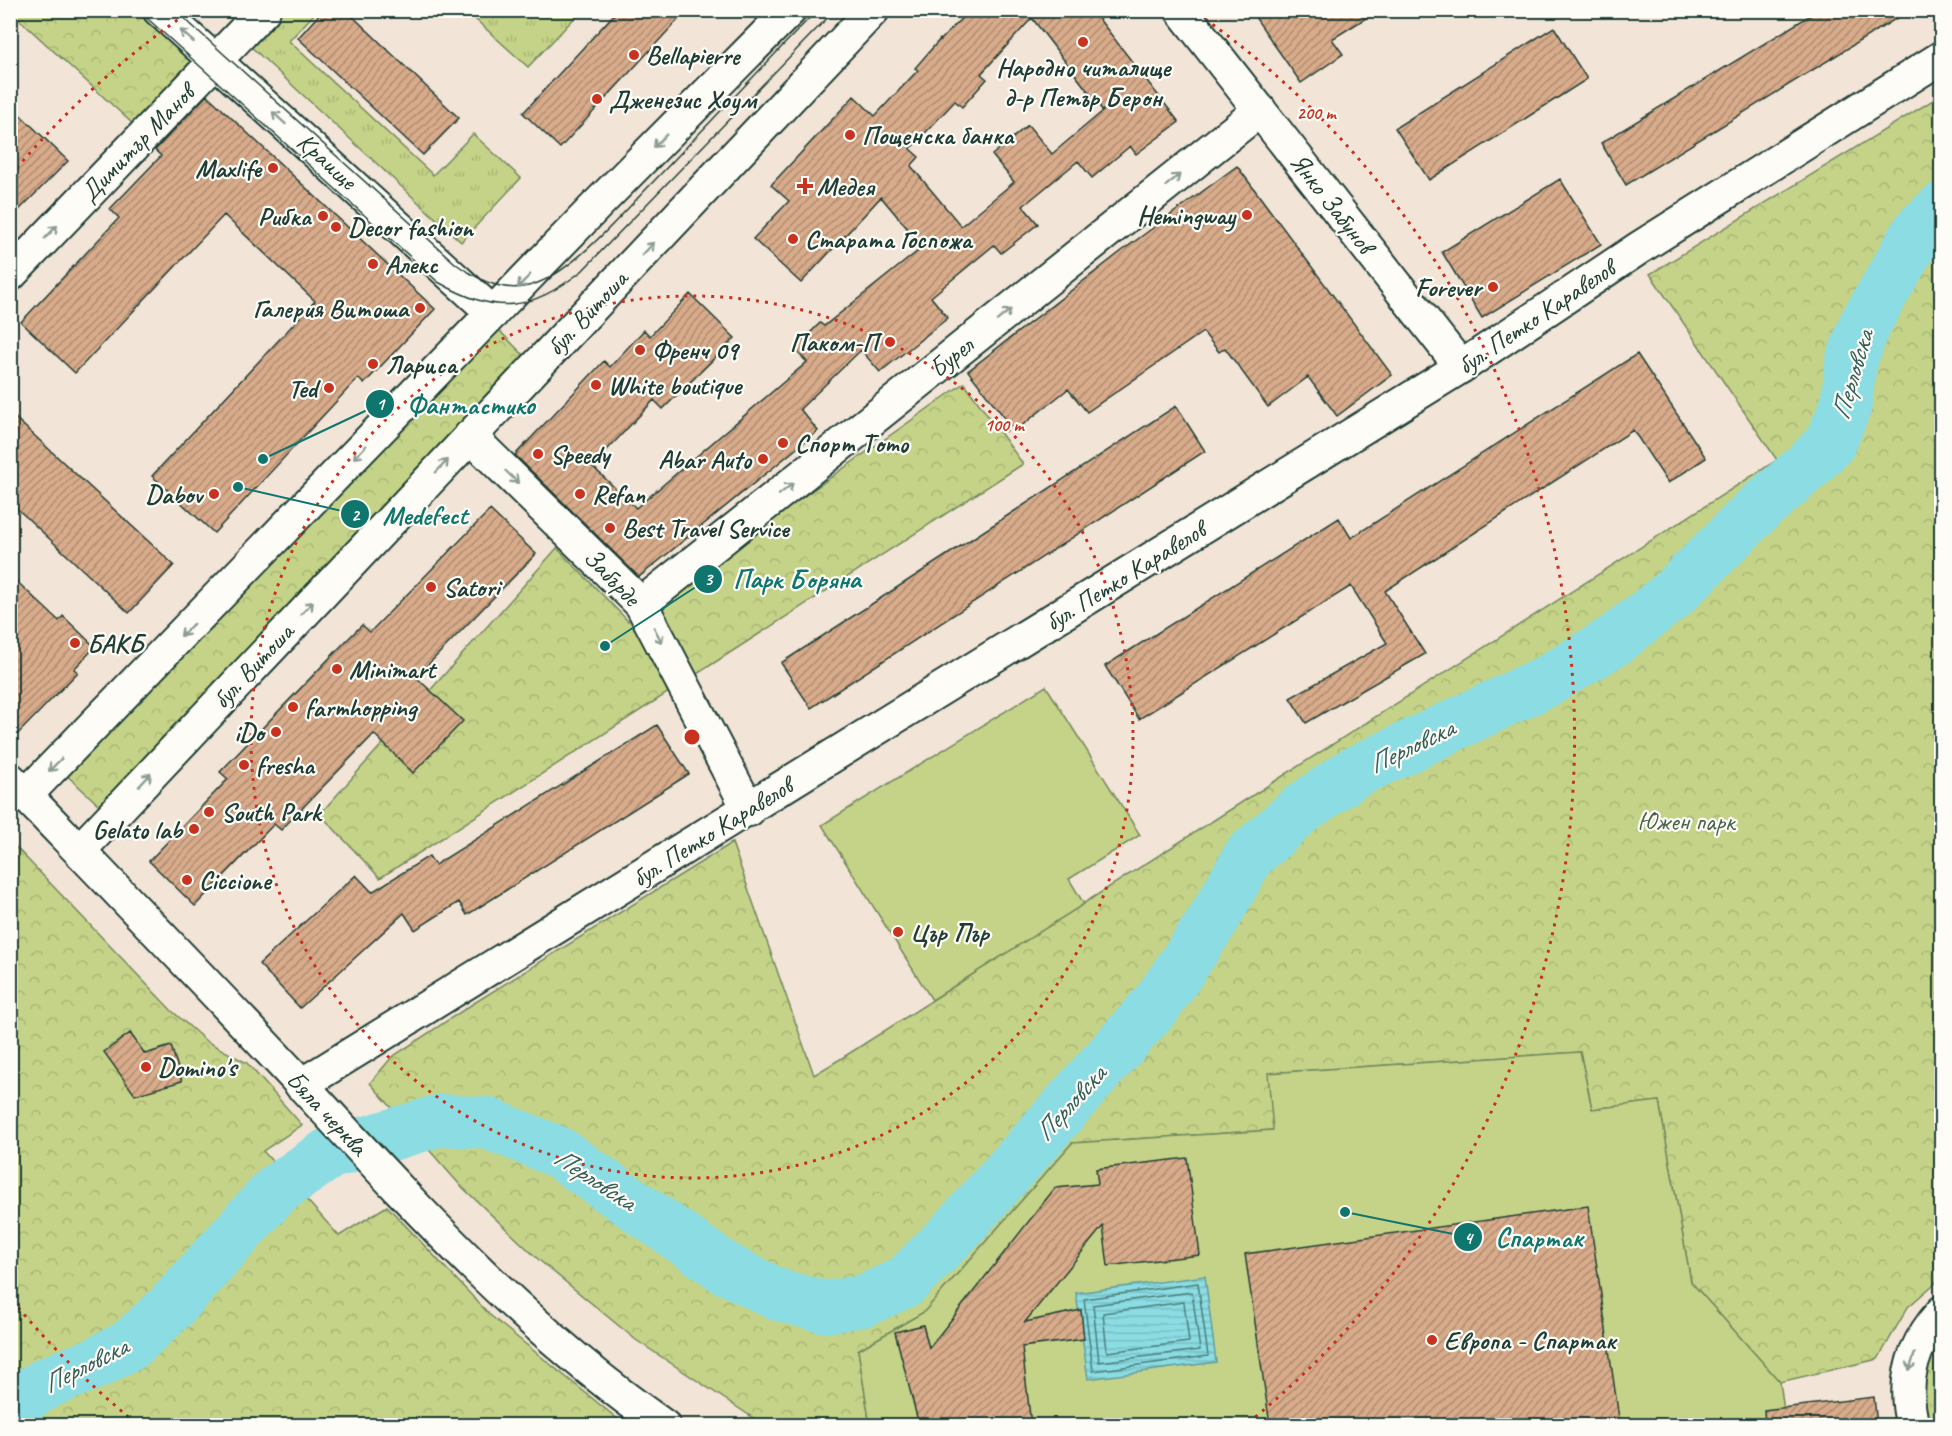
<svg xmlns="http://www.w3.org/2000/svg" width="1952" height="1436" font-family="Caveat,sans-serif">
<defs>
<pattern id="grass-tufts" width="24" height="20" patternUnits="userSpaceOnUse" patternTransform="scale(1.5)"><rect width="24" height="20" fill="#c4d387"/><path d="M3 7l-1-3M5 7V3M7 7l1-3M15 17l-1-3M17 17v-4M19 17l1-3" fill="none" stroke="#a8b675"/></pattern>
<pattern id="forest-crowns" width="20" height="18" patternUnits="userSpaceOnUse" patternTransform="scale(1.5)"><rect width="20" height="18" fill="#c4d387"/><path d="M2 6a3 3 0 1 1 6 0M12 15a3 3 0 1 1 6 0" fill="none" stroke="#a8b675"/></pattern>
<pattern id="water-rules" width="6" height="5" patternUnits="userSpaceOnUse" patternTransform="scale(1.5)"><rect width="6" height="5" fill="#8bdce3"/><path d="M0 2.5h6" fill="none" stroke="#78bec3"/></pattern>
<pattern id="building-hatch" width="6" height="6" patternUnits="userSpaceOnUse" patternTransform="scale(1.5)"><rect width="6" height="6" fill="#d8ab8a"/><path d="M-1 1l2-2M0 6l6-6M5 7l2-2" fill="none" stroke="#af8c72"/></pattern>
</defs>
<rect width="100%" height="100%" fill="#f2e4d6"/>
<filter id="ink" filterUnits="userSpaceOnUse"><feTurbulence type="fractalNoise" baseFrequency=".0167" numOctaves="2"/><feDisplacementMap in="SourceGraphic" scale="12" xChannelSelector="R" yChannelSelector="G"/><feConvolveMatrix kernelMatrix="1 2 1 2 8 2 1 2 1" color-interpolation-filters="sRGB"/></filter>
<g filter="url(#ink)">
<path fill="url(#grass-tufts)" stroke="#72885e" stroke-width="1.5" d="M279,11H317L289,41L433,175L473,134L521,178L461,242L248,44Z
M483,11V10L581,11L528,67L475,19Z
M1941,1340V1425H1932C1917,1392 1923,1370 1941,1340Z"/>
<path fill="url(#forest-crowns)" stroke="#72885e" stroke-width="1.5" d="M10,11H138L206,72L145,135Z
M1941,95V1278L1908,1307L1878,1359L1780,1382L1691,1282L1659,1101L1592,1109L1580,1052L1269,1073L1274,1130L1072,1143L924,1312L858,1350L870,1425H764L636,1340L539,1260L460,1185L370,1083L392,1057L471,1005L732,843L814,1075L842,1058L1777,460L1650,274Z
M497,328L529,361L100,806L62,771Z
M964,383L1023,464L380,878L320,814L557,548L628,621Z
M10,841L172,1011L206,1041L247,1063L302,1125L263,1151L339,1236L387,1206L491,1316L625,1425H11Z"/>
<path fill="#c4d387" stroke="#72885e" stroke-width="1.5" d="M1046,686L1140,835L1069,879L1084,904L932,1000L822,825Z
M1580,1052L1592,1109L1659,1101L1691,1282L1780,1382L1786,1425H870L858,1350L924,1312L1072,1143L1273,1130L1268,1073Z"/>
<path fill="url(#water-rules)" stroke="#609c9d" stroke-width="1.5" d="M1205,1276L1216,1362L1088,1379L1076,1293Z"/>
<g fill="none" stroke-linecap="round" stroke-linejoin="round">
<path stroke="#4a7d7a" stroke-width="1.5" d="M1198,1283L1208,1356L1093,1371L1084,1299Z
M1192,1292L1200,1350L1099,1362L1093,1305Z
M1184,1302L1189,1342L1107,1352L1103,1313Z"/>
<path stroke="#8bdce3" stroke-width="52" d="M10,1405L48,1382L96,1363L130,1345L170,1308L276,1190L330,1153L441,1120L487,1123L558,1152L725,1268L778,1295L825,1307L863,1301L905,1282L954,1233L1157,1004L1212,922L1249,856L1300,810L1353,773L1549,680L1615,640L1672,595L1759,508L1807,467L1831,442L1846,405L1851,363L1864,326L1919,230L1942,208"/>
</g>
<path fill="url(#building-hatch)" stroke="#1f3d34" stroke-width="1.5" fill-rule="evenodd" d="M323,10H346L459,118L423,155L298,38Z
M618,10H687L560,148L523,113Z
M969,10H1092L1179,122L1136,154L1130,146L1092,178L1078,161L1023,206L1038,224L1001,253L994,245L931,297L948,318L880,372L861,350L800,409L818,431L639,577L515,455L604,361L610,367L644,330L650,336L690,294L735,338L663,409L654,400L592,466L636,508L807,362L794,349L820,323L824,326L923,247L881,197L801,283L753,239L789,201L771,185L854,96L875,116L918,70L915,68L940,39L941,40ZM1032,18L1103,111L1052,154L1028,125L992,155L1014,182L961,226L911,166L919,157L910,149L955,101L962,107L987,79L981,74Z
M1250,10H1379L1332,39L1343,54L1301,83Z
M1819,10H1910L1626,185L1601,143Z
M1554,27L1587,79L1429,180L1395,128Z
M207,95L435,309L364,384L358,378L214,533L152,476L315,301L224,215L75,373L21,322L119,218L110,209L161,156L155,150Z
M10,105L68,161L10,219Z
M1237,166L1392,375L1337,416L1308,377L1268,407L1225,348L1219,352L1203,332L1087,412L1068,389L1015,431L968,371L1127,247Z
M1560,179L1601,244L1482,318L1442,252Z
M1637,354L1706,458L1668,483L1633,430L1385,591L1425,654L1306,723L1290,698L1387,643L1351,586L1139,719L1105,666L1339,518L1351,538Z
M1176,406L1205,451L811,708L781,663Z
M10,413L174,565L129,613L10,502Z
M490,510L536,554L416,677L463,721L413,773L374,734L281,830L274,824L195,906L149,861L228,779L220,772L346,641L362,625L370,632Z
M10,575L59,621L63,616L95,647L74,669L78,672L10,742Z
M657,725L689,774L467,915L459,902L415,930L404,913L300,1008L259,964L356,875L372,892L429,856L435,865Z
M130,1033L145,1054L171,1046L182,1081L135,1095L104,1052Z
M1187,1158L1200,1255L1108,1266L1103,1226L1025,1322L1081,1310L1084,1339L1022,1347L1031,1425H919L895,1332L923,1325L929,1348L1055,1188L1098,1184L1096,1169Z
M1588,1206L1620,1425H1270L1245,1254Z
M1874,1397L1877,1425H1765L1764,1410Z"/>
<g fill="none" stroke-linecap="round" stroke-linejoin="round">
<g stroke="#1f3d34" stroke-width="36">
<path id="minor" d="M159,10L493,313
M1181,10L1461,367
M10,275L264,10
M470,436L641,604L749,810
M641,604L1260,110
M10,779C108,881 205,981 301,1084C415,1207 525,1329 664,1426
M26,795L598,204L790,10
M79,851L873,10
M301,1085L1461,367L1639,248L1942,57
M1913,1426C1901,1382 1912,1345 1942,1312"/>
</g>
<use href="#minor" stroke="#fdfcf7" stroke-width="32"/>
<path stroke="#1f3d34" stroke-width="1.5" d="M138,10L438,282C497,315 529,312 582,271L835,10
M175,10L456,264C481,282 509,296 540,282C578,266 623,213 653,182C707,125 762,68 817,10"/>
</g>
<defs><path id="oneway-shaft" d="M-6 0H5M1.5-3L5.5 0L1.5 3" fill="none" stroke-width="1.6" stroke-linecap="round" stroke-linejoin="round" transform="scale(1.5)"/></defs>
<g stroke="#8e9c96">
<use href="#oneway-shaft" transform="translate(187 36) rotate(-138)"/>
<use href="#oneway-shaft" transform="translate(279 118) rotate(-138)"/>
<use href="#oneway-shaft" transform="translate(660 141) rotate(135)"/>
<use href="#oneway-shaft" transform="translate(1173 180) rotate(-39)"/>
<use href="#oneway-shaft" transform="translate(51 232) rotate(-46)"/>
<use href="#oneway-shaft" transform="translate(648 249) rotate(-47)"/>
<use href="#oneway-shaft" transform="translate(524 281) rotate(134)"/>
<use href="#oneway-shaft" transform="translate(1004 315) rotate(-39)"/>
<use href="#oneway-shaft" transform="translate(360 452) rotate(134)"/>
<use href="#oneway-shaft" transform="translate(442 466) rotate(-46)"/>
<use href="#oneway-shaft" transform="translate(512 477) rotate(44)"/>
<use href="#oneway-shaft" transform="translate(786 489) rotate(-39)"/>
<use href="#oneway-shaft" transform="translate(307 608) rotate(-46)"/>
<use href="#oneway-shaft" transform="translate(187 630) rotate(135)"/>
<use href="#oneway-shaft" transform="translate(658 635) rotate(62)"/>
<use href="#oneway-shaft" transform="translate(55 765) rotate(135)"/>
<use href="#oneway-shaft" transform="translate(145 780) rotate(-47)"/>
<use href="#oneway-shaft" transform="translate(1912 1362) rotate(108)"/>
</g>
</g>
<g fill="none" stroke="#c8321e" stroke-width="3" stroke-dasharray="3 6">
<circle cx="692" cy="737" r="441"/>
<path d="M136 1423A883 883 0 0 1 11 1299M11 175A883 883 0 0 1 186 14M1198 14A883 883 0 0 1 1248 1423"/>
</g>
<g fill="#c8321e" stroke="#fdfcf7" stroke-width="2">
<circle cx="1083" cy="42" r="6"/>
<circle cx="634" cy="55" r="6"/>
<circle cx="597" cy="99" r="6"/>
<circle cx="850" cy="135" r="6"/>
<circle cx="273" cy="168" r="6"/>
<path d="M802 177h6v6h6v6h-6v6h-6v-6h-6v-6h6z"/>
<circle cx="1247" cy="215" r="6"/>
<circle cx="323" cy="216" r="6"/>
<circle cx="336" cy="227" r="6"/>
<circle cx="793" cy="239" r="6"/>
<circle cx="373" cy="264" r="6"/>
<circle cx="1493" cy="287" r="6"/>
<circle cx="420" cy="308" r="6"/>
<circle cx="890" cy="342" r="6"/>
<circle cx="640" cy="350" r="6"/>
<circle cx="373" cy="364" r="6"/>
<circle cx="596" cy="385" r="6"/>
<circle cx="329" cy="388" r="6"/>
<circle cx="783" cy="443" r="6"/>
<circle cx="538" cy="454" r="6"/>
<circle cx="763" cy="459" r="6"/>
<circle cx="214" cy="494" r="6"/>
<circle cx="580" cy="494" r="6"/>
<circle cx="610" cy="528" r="6"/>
<circle cx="431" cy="587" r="6"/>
<circle cx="75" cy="643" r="6"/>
<circle cx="337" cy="669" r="6"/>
<circle cx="293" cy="707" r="6"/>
<circle cx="276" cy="732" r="6"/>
<circle cx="244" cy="765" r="6"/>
<circle cx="209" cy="812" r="6"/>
<circle cx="194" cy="829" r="6"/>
<circle cx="187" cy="880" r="6"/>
<circle cx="898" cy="932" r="6"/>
<circle cx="146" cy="1067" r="6"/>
<circle cx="1432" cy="1340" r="6"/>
</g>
<g text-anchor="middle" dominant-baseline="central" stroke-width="4.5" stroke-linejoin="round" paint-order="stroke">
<g font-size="26" font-weight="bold" fill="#1f3d34" stroke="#fdfcf7" text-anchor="start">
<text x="646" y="55">Bellapierre</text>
<text x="1083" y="67" text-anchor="middle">Народно читалище<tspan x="1083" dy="30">д-р Петър Берон</tspan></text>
<text x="609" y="99">Дженезис Хоум</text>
<text x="862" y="135">Пощенска банка</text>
<text x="261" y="168" text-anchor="end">Maxlife</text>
<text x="817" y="186">Медея</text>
<text x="1235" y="215" text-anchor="end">Hemingway</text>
<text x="311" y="216" text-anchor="end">Рибка</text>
<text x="348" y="227">Decor fashion</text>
<text x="805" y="239">Старата Госпожа</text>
<text x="385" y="264">Алекс</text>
<text x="1481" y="287" text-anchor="end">Forever</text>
<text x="408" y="308" text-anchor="end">Галерия Витоша</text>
<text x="878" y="342" text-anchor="end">Паком-П</text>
<text x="652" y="350">Френч 09</text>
<text x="385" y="364">Лариса</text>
<text x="608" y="385">White boutique</text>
<text x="317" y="388" text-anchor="end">Ted</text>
<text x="795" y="443">Спорт Тото</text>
<text x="550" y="454">Speedy</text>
<text x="751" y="459" text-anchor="end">Abar Auto</text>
<text x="202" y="494" text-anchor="end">Dabov</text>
<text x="592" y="494">Refan</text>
<text x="622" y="528">Best Travel Service</text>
<text x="443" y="587">Satori</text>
<text x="87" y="643">БАКБ</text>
<text x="349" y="669">Minimart</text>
<text x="305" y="707">farmhopping</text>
<text x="264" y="732" text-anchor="end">iDo</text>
<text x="256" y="765">fresha</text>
<text x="221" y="812">South Park</text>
<text x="182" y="829" text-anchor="end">Gelato lab</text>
<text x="199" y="880">Ciccione</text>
<text x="910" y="932">Цър Пър</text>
<text x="158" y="1067">Domino's</text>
<text x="1444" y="1340">Европа - Спартак</text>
</g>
<g font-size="26" fill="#1f3d34" stroke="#fdfcf7">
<text transform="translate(137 143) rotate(-46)">Димитър Манов</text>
<text transform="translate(327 161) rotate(42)">Краище</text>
<text transform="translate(1332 203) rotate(52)">Янко Забунов</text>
<text transform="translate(587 313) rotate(-47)">бул. Витоша</text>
<text transform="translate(1536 317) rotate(-34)">бул. Петко Каравелов</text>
<text transform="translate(951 357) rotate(-39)">Бурел</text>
<text transform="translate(1125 576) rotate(-32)">бул. Петко Каравелов</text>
<text transform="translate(612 577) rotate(46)">Забърде</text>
<text transform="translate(253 666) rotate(-47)">бул. Витоша</text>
<text transform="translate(712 832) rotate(-32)">бул. Петко Каравелов</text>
<text transform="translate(327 1113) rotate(47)">Бяла черква</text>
</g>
<g font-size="26" fill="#486249" stroke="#fdfcf7">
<text x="1686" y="821">Южен парк</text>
</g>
<g font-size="27" font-style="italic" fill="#355d57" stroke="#fdfcf7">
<text transform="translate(1852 375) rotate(-74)">Перловска</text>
<text transform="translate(1411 746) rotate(-26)">Перловска</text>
<text transform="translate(1070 1103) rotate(-48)">Перловска</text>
<text transform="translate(595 1179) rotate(33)">Перловска</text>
<text transform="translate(85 1365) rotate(-27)">Перловска</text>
</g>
</g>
<circle cx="692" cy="737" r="9" fill="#c8321e" stroke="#fdfcf7" stroke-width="3"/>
<g font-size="18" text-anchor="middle" font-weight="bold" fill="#c8321e" stroke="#fdfcf7" stroke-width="4.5" stroke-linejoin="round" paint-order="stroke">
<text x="1316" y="119">200 m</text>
<text x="1004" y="431">100 m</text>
</g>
<path fill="none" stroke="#0f766e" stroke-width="2" d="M263 459L380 404M238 487L355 514M605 646L708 579M1345 1212L1468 1237"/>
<g fill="#0f766e" stroke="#fdfcf7" stroke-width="2">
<circle cx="263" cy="459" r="6"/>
<circle cx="238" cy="487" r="6"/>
<circle cx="605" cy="646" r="6"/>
<circle cx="1345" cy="1212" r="6"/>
<circle cx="380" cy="404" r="15"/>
<circle cx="355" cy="514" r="15"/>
<circle cx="708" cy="579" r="15"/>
<circle cx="1468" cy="1237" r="15"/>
</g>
<g font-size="18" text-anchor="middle" font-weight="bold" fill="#fff">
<text x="380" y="410">1</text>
<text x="355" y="521">2</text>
<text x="708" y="585">3</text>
<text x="1468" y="1244">4</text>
</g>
<g font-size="27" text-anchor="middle" font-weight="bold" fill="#0f766e" stroke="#fdfcf7" stroke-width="4.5" stroke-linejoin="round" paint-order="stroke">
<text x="471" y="414">Фантастико</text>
<text x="425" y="524">Medefect</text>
<text x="797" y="588">Парк Боряна</text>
<text x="1539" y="1247">Спартак</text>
</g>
<rect width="1952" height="1436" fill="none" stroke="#fdfcf7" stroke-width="36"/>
<rect x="18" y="18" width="1916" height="1400" fill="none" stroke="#1f3d34" stroke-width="2" filter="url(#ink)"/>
</svg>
